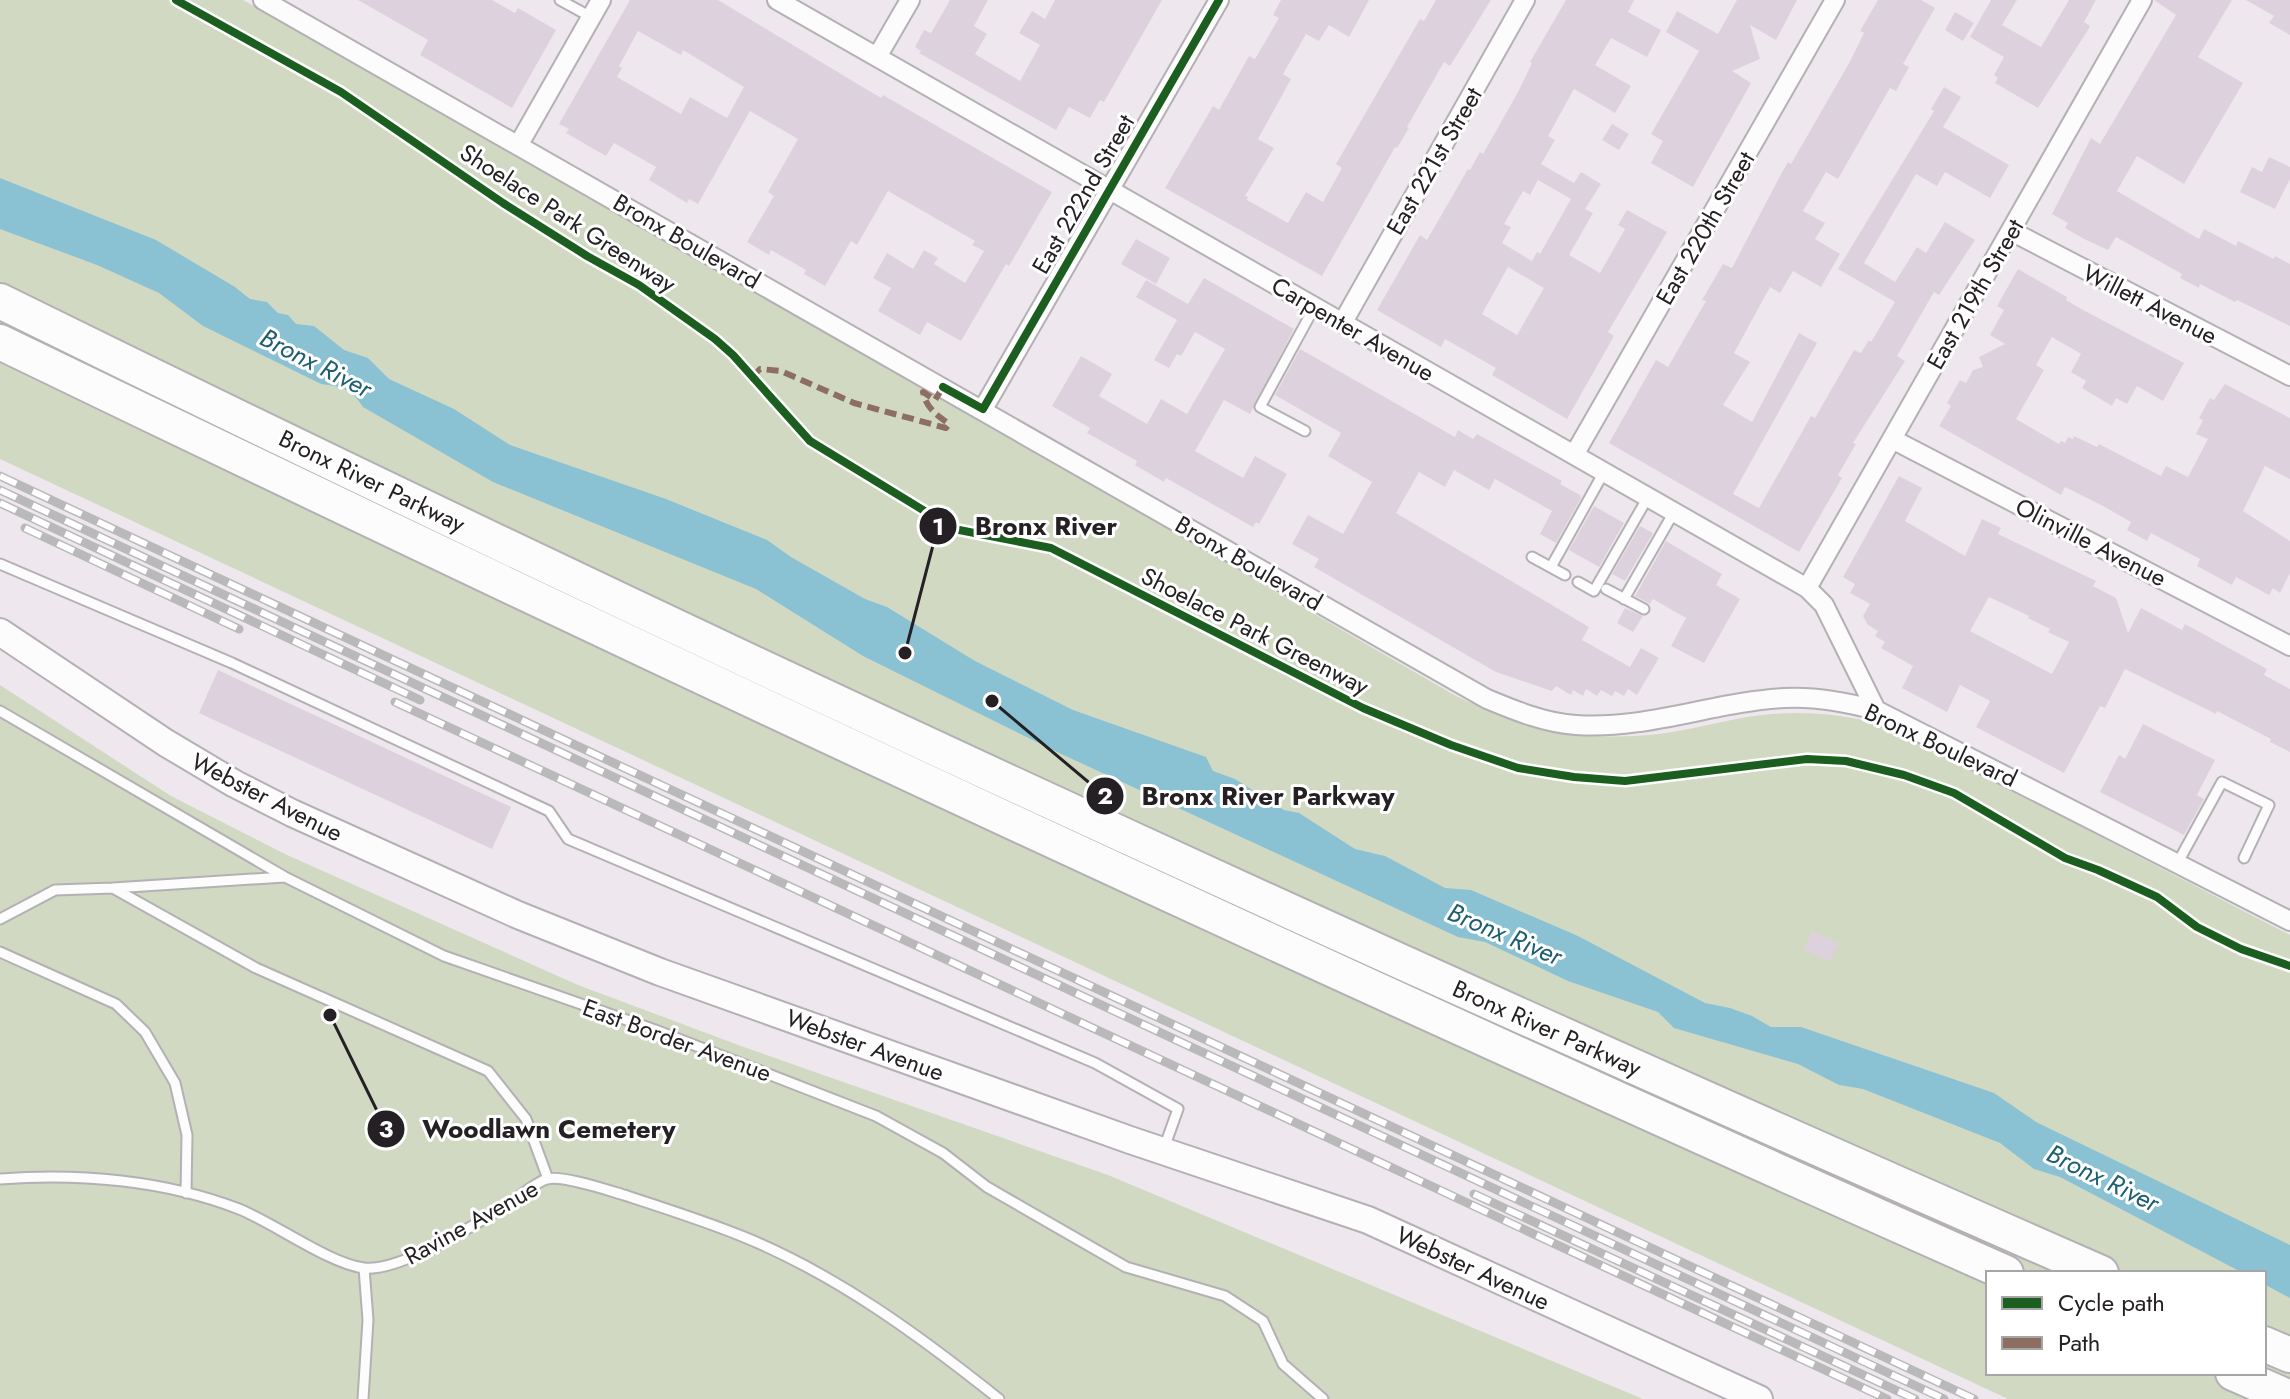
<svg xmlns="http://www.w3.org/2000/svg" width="2290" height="1399" font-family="Jost,sans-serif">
<rect width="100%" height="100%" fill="#eee8ee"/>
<path fill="#d1d9c3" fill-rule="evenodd" d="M0,0H243L709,263L1456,696C1519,724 1562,739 1633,736C1668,735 1701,726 1736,719C1787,709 1843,711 1893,729L2290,935V1399H2008L0,459ZM1988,1273H2264V1373H1988Z
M0,685L171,796L285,854L578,985L741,1046L1108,1175L1643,1399H0Z"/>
<path fill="#8ac2d4" d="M0,178L156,240L235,287L250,299L267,302L278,313L288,315L296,324L314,326L344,350L368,358L389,379L454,409L510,445L666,499L767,540L791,557L865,599L887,607L975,661L1073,710L1206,757L1213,771L1235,779L1284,810L1299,813L1355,849L1385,856L1445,888L1471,890L1578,936L1705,1003L1730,1008L1752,1016L1771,1027H1801L1994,1093L2036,1122L2290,1245V1298L2264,1284V1273H2243L2060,1177L2034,1169L2000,1143L1863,1089L1839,1085L1798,1064L1674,1028L1658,1012L1568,981L1485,942L1458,937L1057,752L863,656L756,589L493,482L363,407C351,388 342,387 321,384L203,326L159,293L97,265L0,229Z"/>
<path fill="#ded1de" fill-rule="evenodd" d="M358,0H492L515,13L518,8L556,30L512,108L420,55L428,40Z
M630,0H718L881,98L883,95L1052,192L1009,266L1006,264L961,341L927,322L920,335L878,311L891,288L873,278L887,253L913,269L924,250L938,258L934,264L965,283L984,251L972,245L975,241L888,191L857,245L851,241L825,286L804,274L806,270L771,250L769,255L747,242L774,196L768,192L798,139L750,111L698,204L689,199L687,203L649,180L656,167L614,143L606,156L566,133L569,129L559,124ZM638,31L681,55L683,50L744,87L727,118L690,97L681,114L617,77L622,68L619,66Z
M950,0H988L974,26L987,34L975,54L1020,81L1040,45L1019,33L1032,11L1045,19L1055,0H1162L1104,102L1100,100L1090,118L1069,107L1056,130L919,53L921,51L915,47L924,30L931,33Z
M1281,0H1369L1349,37L1329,25L1319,41L1306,34L1283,74L1291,79L1258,139L1274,148L1245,196L1248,197L1247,200L1288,223L1306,192L1323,202L1342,168L1336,164L1420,19L1424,21L1436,0H1491L1450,66L1444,62L1407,127L1409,128L1397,148L1395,147L1322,276L1165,188L1213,106L1219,110L1249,56L1255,59L1279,18L1273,15Z
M1566,0H1634L1628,12L1661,30L1647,57L1611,38L1595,65L1631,86L1615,113L1574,89L1548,136L1555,140L1541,164L1574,183L1581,172L1601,184L1585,209L1593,213L1569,255L1600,273L1625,229L1618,225L1627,210L1667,232L1608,332L1614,336L1567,419L1492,375L1496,368L1445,339L1441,347L1377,310L1420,235L1427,240L1468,169L1470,170L1480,152L1483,154L1518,92L1532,63L1530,62ZM1538,180L1571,199L1540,254L1537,252L1532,261L1502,243L1511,227L1504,224L1523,191L1530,195ZM1508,267L1544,288L1517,335L1482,314Z
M1737,0H1797L1776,40L1750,25L1760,59L1732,71L1751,83L1693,187L1651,163L1663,141L1651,134L1699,51L1666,32L1677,11L1718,34Z
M1878,0H1921L1935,8L1903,64L1909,67L1896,91L1890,88L1838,179L1826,172L1803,211L1825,223L1815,239L1840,254L1821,287L1793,271L1780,293L1770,287L1734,353L1750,362L1723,405L1752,422L1799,333L1817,343L1733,494L1759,508L1811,416L1815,418L1854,350L1861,353L1869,340L1871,342L1895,302L1838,269L1934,111L1931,109L1944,87L1961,97L1943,127L2009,165L1990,198L1945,172L1937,186L1916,174L1864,263L1895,282L1917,247L1926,253L1945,222L1975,240L1939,295L1934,292L1897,356L1905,361L1853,443L1856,444L1838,475L1842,478L1799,552L1609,443L1656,360L1668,367L1706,301L1702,300L1723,264L1732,268L1780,176L1788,162L1791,164L1848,65L1864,33L1860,31Z
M1991,0H2017L2002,25L2041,47L2069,0H2096L2084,22L2090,26L2088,30L2038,108L1995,83L1998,78L1994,75L2004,57L1970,37Z
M2154,0H2232L2198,57L2243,83L2184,184L2137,156L2117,191L2199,239L2204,229L2236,246L2238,241L2274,259L2275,256L2290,264V326L2237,300L2235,302L2200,284L2199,288L2180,278L2182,274L2116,237L2108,250L2084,239L2065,228L2068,223L2052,214L2091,138L2100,144L2176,15Z
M2246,0H2290V35L2269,23L2274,16Z
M1955,12L1974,23L1963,41L1945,30Z
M1612,124L1629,134L1619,150L1602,140Z
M2269,157L2290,167V179L2275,209L2240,192L2252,167L2262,172Z
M1136,239L1170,258L1156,284L1121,264Z
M2018,269L2067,297L2066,300L2083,310L2184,363L2163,401L2137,386L2127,404L2116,398L2112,406L2082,388L2086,381L2071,372L2081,354L2052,337L2036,365L2044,370L2016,419L2059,444L2061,441L2065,443L2068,437L2073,439L2074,436L2097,447L2099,444L2161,476L2166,466L2188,477L2208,439L2196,434L2203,420L2199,418L2210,398L2214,400L2225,384L2290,418V479L2265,466L2243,511L2290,541V573L2280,593L2273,588L2269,595L2236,577L2232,585L2197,566L2200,559L2151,533L2147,541L2127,530L2131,522L2103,506L2065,487L2061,495L1939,426L1951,406L1947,403L1960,380L1966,383L1973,370L1983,367L1979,357L2005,344L1990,335L2004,310L1997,306Z
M1204,278L1294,329L1250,414L1224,400L1195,451L1243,478L1255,456L1287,474L1259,524L1256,522L1253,527L1166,478L1164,482L1135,465L1137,461L1087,433L1090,428L1052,406L1081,356L1112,374L1099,396L1147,424L1161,399L1187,414L1225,349L1195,332L1181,356L1177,354L1169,368L1154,360L1177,320L1136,297L1146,280L1188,304Z
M1300,349L1455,437L1458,430L1473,439L1477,434L1562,481L1560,484L1580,495L1581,498L1556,543L1540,534L1552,511L1495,479L1489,490L1454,470L1445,487L1419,472L1396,513L1589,627L1582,640L1630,667L1641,648L1659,658L1637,695L1628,689L1624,696L1615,691L1612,696L1601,690L1597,696L1586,689L1583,696L1573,690L1571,695L1556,686L1552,691L1496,672L1314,567L1319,559L1292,544L1308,515L1343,534L1372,482L1328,456L1341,433L1275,395Z
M1899,476L1922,488L1905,521L1965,556L1982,519L2001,528L1998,534L2096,581L2093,586L2116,598L2128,633L2141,608L2182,630L2185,624L2267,669L2264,675L2290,689V752L2270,742L2271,739L2217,711L2216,714L2125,669L2105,708L2100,706L2064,773L1976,727L1990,701L1960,685L1947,712L1902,688L1913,666L1881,648L1885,642L1875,636L1878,631L1868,625L1863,616L1870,604L1850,593L1855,584L1843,577ZM1989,597L2029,616L2028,618L2050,629L2048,632L2069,642L2052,674L1970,631Z
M1594,506L1624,523L1599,567L1569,550Z
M1640,526L1653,533L1625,581L1612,574Z
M1666,541L1722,574L1716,585L1740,599L1704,663L1671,646L1686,618L1653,599L1650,604L1635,596Z
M1625,608L1643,616L1633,632L1617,623Z
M218,670L511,807L492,849L199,713Z
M2143,724L2215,760L2197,795L2204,799L2184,835L2100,792L2119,755L2125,759Z
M1812,931L1839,944L1829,962L1804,949Z"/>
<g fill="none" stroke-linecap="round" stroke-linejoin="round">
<g stroke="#b4b0b4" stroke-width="13">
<path id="service" d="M560,0L591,17
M1305,431L1260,407L1315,306
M1532,557L1565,575
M0,564L232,663L549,811L568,839L1095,1063L1178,1109L1164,1148
M1551,567L1604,472
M1578,582L1594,591L1648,497
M1606,589L1644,609
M1624,599L1674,512
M0,711L285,877L444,956L658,1031L876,1116L943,1153L987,1187L1126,1267L1225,1296L1263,1321L1283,1364L1323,1399
M2177,864L2222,782L2269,805L2244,858
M285,877L113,888L256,968L488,1071L526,1119L548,1179
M0,919L55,890L113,888
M0,952L116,1004L145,1032L175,1083L187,1135L186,1193
M0,1179C79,1173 164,1180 239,1209C274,1223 330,1264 364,1268C401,1272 480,1222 511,1202C522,1195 536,1182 547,1179C563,1175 607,1190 624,1195C664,1208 705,1221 744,1237C837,1275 920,1336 999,1399
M363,1399L368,1320L364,1268"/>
</g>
<g stroke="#b4b0b4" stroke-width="22">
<path id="minor" d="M263,0L1487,699C1516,711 1545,723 1576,725C1646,730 1714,702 1784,698C1814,696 1846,702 1876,710L2290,921
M777,0L1807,588L1824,605L1876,710
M877,57L910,0
M519,144L601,0
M2011,231L2290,376
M1343,322L1525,0
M983,409L1219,0
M1892,439L2290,646
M1574,455L1835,0
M1807,588L2142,0"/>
</g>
<g stroke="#b4b0b4" stroke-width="30">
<path id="secondary" d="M0,632L166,743L235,784L292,813L518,915L660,972L1130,1140L1368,1220L1759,1399"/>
</g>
<g stroke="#b4b0b4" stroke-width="38">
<path id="motorway" d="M0,301C692,642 1394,964 2101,1273
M0,342C664,663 1332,974 2006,1273
M2264,1344L2290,1355
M2233,1373L2290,1398"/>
</g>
<use href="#service" stroke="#fcfcfc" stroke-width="9"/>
<use href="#minor" stroke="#fcfcfc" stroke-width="18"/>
<use href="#secondary" stroke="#fcfcfc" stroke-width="26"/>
<use href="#motorway" stroke="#fcfcfc" stroke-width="34"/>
<g stroke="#bab9ba" stroke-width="9">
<path id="rail" d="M0,476L1974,1399
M0,490L1944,1399
M0,503L420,700
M25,528L239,629
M395,702L1887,1399
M1474,1194L1915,1399"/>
</g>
<use href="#rail" stroke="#fff" stroke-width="6" stroke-dasharray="18" stroke-linecap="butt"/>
<path stroke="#8d6e63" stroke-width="6" stroke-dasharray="12 6" stroke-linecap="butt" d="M752,377L760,369L781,371L854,403L946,428L949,424C937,415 926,408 923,392L935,400L943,387"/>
<g stroke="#fff" stroke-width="13">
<path id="cycleway" d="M176,0L341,92L503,203L587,256L639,285L715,339L733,355L810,441L954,529L1051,548L1363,708L1451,745L1518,768L1574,777L1625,781L1807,759L1846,761L1904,775L1954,793L2065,858L2098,870L2157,897L2197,927L2241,949L2290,966
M943,387L983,409L1219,0"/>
</g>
<use href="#cycleway" stroke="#1b5e20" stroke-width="8"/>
</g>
<g text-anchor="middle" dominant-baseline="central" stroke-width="6" stroke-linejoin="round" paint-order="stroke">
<g font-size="24" fill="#242023" stroke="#fff">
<text transform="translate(1434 161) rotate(-60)">East 221st Street</text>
<text transform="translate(1083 194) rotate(-60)">East 222nd Street</text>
<text transform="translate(568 218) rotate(33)">Shoelace Park Greenway</text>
<text transform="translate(1705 228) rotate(-60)">East 220th Street</text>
<text transform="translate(687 241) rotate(30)">Bronx Boulevard</text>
<text transform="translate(1975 294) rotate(-60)">East 219th Street</text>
<text transform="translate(2150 304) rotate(27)">Willett Avenue</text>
<text transform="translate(1353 329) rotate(30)">Carpenter Avenue</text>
<text transform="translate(372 481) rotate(26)">Bronx River Parkway</text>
<text transform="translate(2091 542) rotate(27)">Olinville Avenue</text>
<text transform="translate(1249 563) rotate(30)">Bronx Boulevard</text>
<text transform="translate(1255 631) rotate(27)">Shoelace Park Greenway</text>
<text transform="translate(1941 745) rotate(25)">Bronx Boulevard</text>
<text transform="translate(267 797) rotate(27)">Webster Avenue</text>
<text transform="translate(1547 1028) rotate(24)">Bronx River Parkway</text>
<text transform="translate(677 1040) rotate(20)">East Border Avenue</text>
<text transform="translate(865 1045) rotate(20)">Webster Avenue</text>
<text transform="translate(471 1222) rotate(-29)">Ravine Avenue</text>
<text transform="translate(1473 1268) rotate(25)">Webster Avenue</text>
</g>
<g font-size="26" font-style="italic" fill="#1d5f71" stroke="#fff">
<text transform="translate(316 363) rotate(27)">Bronx River</text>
<text transform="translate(1505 934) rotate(23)">Bronx River</text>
<text transform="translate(2103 1178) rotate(26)">Bronx River</text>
</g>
</g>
<path fill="none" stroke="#242023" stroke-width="3" d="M905 653L938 526M992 701L1105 796M330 1015L386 1129"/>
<g fill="#242023" stroke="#fff" stroke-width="3">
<circle cx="905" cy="653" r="8"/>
<circle cx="992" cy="701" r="8"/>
<circle cx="330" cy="1015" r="8"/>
<circle cx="938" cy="526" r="20"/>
<circle cx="1105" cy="796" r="20"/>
<circle cx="386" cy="1129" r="20"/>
</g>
<g font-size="24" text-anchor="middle" font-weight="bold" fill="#fff">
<text x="938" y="535">1</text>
<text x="1105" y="804">2</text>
<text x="386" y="1137">3</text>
</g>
<g font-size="26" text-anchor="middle" font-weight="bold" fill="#242023" stroke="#fff" stroke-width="6" stroke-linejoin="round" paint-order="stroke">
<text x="1046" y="535">Bronx River</text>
<text x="1268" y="805">Bronx River Parkway</text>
<text x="549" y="1138">Woodlawn Cemetery</text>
</g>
<rect x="1986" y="1271" width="280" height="104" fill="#ffffff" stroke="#a7a6a7" stroke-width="2"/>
<rect x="2002" y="1297" width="40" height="12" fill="#1b5e20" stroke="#a7a6a7" stroke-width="2"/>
<text x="2058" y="1311" font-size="24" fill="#242023">Cycle path</text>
<rect x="2002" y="1337" width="40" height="12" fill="#8d6e63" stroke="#a7a6a7" stroke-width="2"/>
<text x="2058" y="1351" font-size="24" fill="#242023">Path</text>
</svg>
